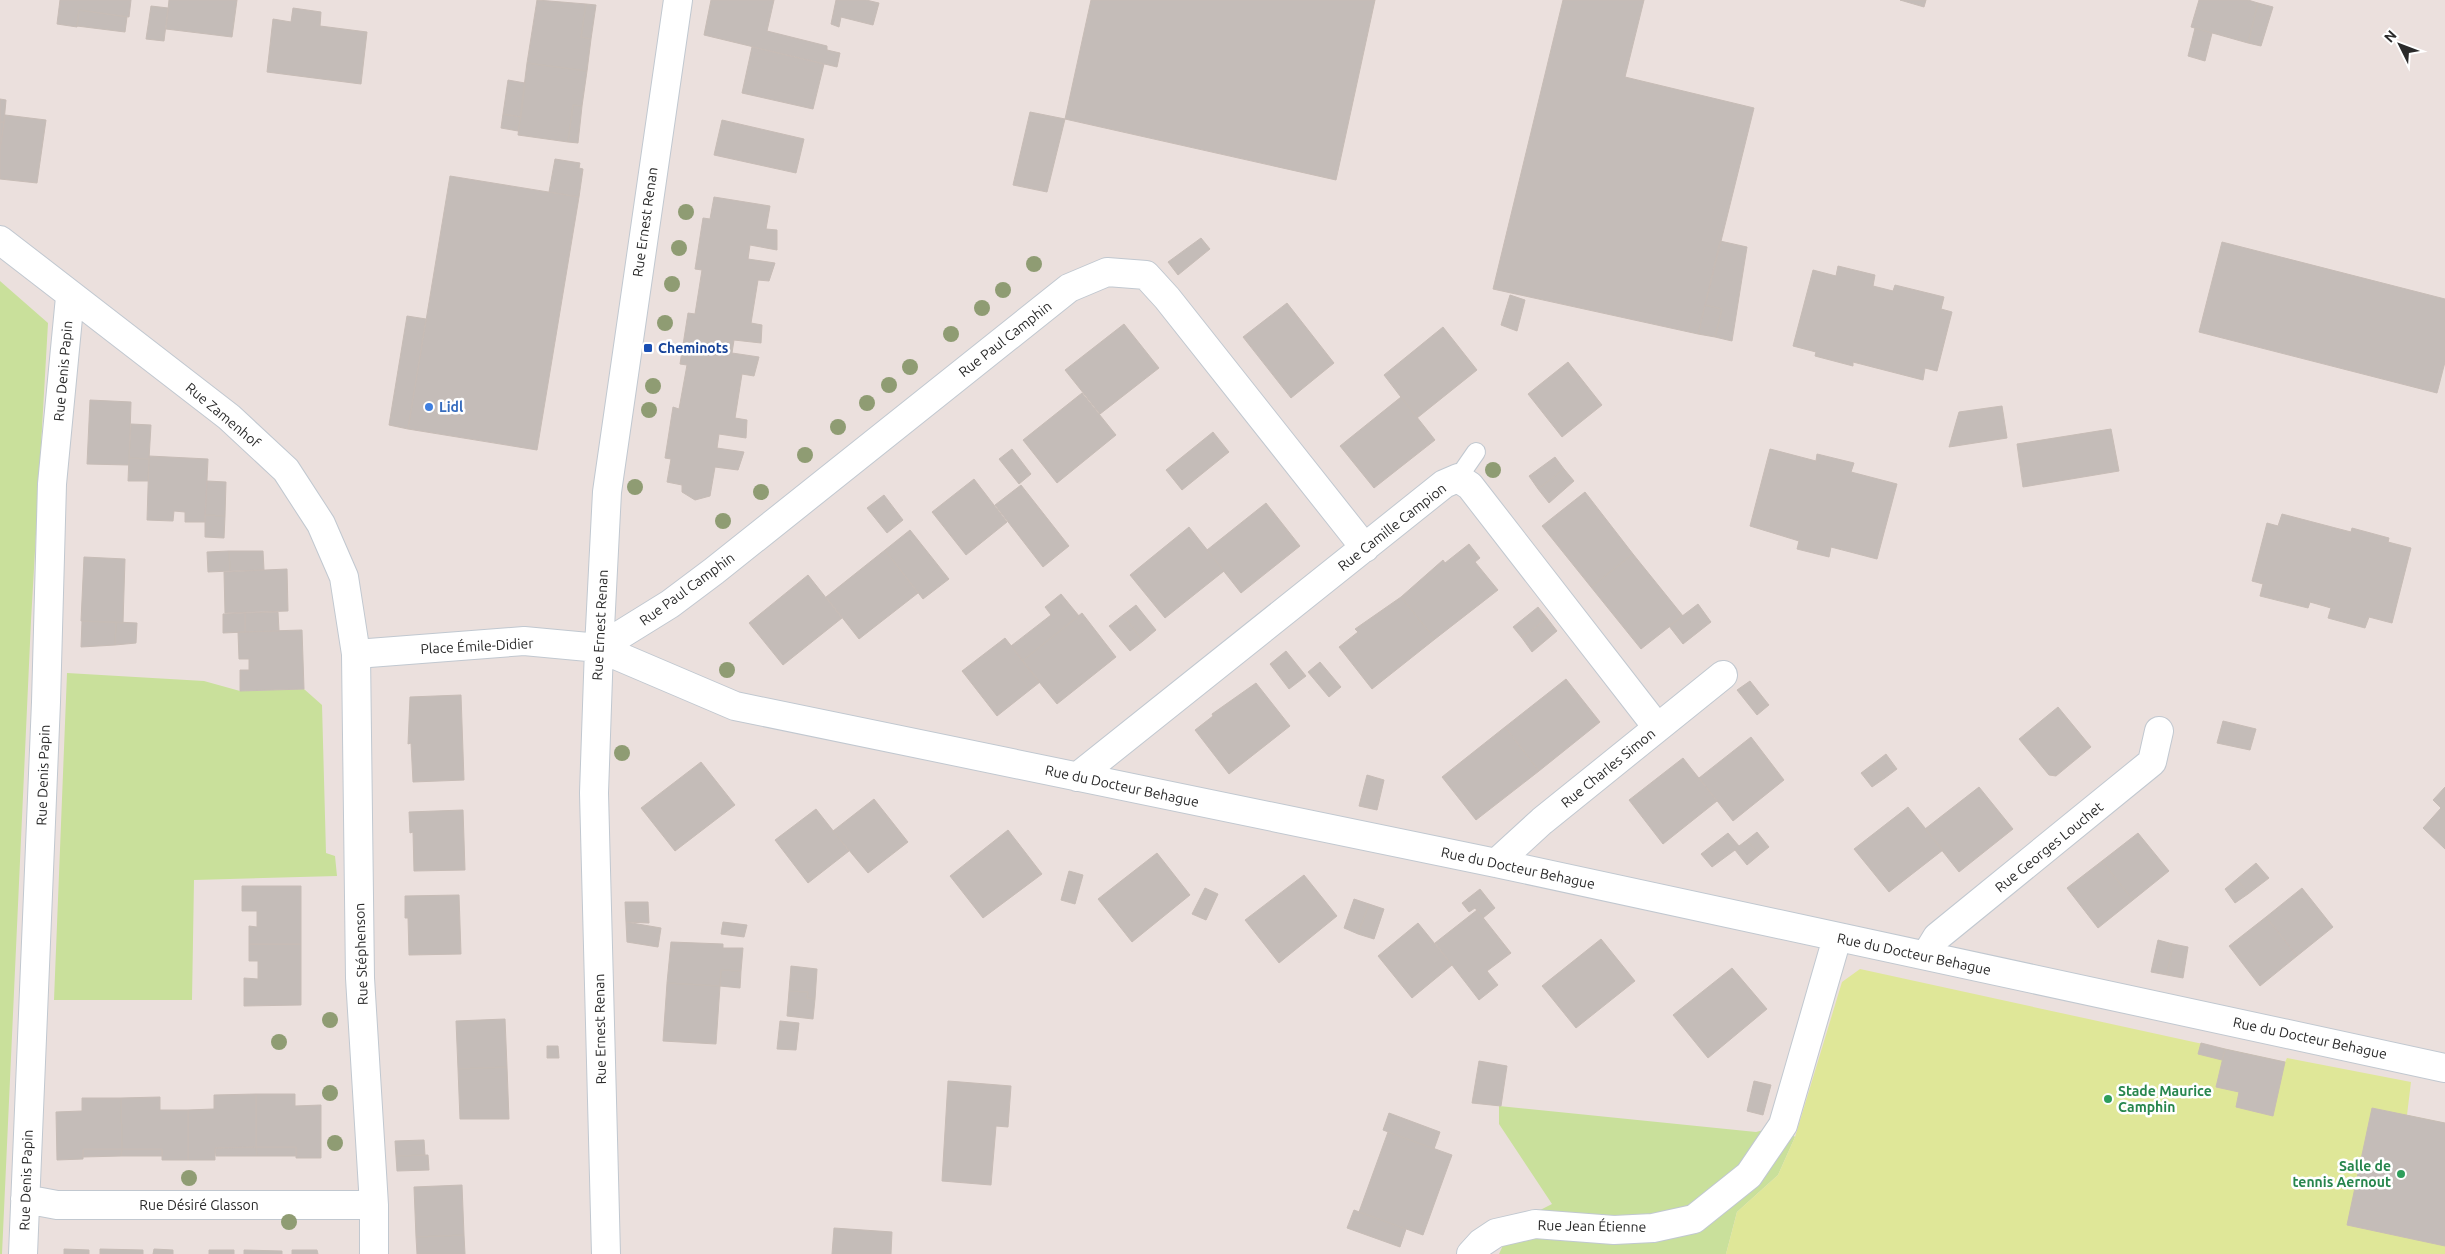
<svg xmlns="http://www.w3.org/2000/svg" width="2445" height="1254" font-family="Ubuntu,sans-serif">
<rect width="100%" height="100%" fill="#ebe0dd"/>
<path fill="#c9e09b" d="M0,281L48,323L31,621L2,1254H0Z
M67,673L204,681L240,691L304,689L322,705L326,853L335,856L337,876L194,880L192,1000H54Z
M1499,1106L1756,1132L1783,1125L1795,1137L1778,1175L1737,1212L1726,1254H1499L1513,1224L1552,1204L1499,1124Z"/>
<path fill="#dfe798" d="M1860,969L2285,1062L2287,1058L2411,1082L2407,1115L2445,1123V1254H1726L1737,1212L1778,1175L1795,1137L1842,982Z"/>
<path fill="#c4bcb8" stroke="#c7bcb6" d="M60,0H131L129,17L79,10L77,27L57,24Z
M169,0H237L232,37L166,29Z
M537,0L586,4L581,37L591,39L587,71L527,63Z
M711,0H774L767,31L827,46V50L840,53L837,67L704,35Z
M836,0H866L879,3L873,25L841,17L839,27L831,24Z
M1091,0H1375L1336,180L1065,119Z
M1563,0H1644L1625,77L1754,108L1698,334L1493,289Z
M1900,0H1926L1924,7Z
M2199,0H2248L2258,3L2248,43L2191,27Z
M2258,3L2273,7L2261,46L2248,43Z
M586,4L596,5L591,39L581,37Z
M151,6L168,8L164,41L146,39Z
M293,8L321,12L320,26L367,32L361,84L267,72L273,19L291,22Z
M79,10L127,17L125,32L77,26Z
M2195,28L2212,33L2205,61L2188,56Z
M752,47L824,64L813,109L742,93Z
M527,63L587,71L582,106L573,105L568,142L518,135Z
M508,80L525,83L521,117L503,114Z
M0,99L6,100L4,122H0Z
M573,105L582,106L578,143L568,142Z
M1030,112L1065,119L1047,192L1013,185Z
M503,114L521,117L518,131L501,128Z
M5,115L46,120L37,183L0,179V150Z
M722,120L804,139L796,173L714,155Z
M0,122H4L0,150Z
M555,159L580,163L579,168L583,169L579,197L549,192Z
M450,176L579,197L537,450L408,429Z
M714,197L770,206L766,229L777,230V250L750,245L748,259L775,263L769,281L758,280L751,323L762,325L761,343L734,340L732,353L759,357L754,376L742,374L735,418L747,420L746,438L719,434L717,448L744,452L738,470L715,467L710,496L695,500L682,492V485L667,482L671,459L665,458L673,407L679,409L687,365L680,364L688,313L695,314L702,270L695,269L703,218L710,219Z
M1201,238L1210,249L1178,275L1168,262Z
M1720,241L1747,247L1732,341L1715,337L1722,309L1705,305Z
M2222,242L2445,299V362L2437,393L2199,332Z
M1838,266L1875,275L1873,286L1893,291L1895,285L1944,297L1941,309L1952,312L1937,371L1925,368L1923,380L1853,362V366L1815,356L1816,352L1793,346L1813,270L1836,276Z
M1510,295L1525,300L1517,331L1501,325Z
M1287,303L1334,363L1291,398L1243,337Z
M1705,305L1722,309L1715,337L1698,334Z
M407,316L426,319L408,429L389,425Z
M1124,324L1159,368L1100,414L1065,370Z
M1443,327L1477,370L1417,418L1384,375Z
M1568,362L1602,405L1562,437L1528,394Z
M1082,393L1116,435L1057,483L1023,440Z
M1401,397L1435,440L1374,488L1340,446Z
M90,400L131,402L129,465L87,464Z
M2002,406L2007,438L1949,447L1959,412Z
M131,424L151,425L149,459L129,458Z
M2111,429L2119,471L2023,487L2017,444Z
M1213,432L1229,452L1182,490L1166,470Z
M1012,449L1031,474L1019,484L999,459Z
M1770,449L1816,461L1817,454L1854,463L1851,472L1897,484L1877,559L1831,547L1829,557L1797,549L1799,541L1750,526Z
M149,456L208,459L205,522H185V512L174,511L173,521L147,520Z
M1555,457L1564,469L1538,489L1529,476Z
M129,458L149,459L148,481H128Z
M1564,469L1574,481L1549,503L1538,489Z
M974,479L1007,522L966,555L932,512Z
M207,481L226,482L225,516L205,515Z
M1021,485L1069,546L1043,567L995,505Z
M1585,492L1633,554L1591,587L1542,526Z
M884,495L903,520L887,533L867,508Z
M1266,503L1300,546L1241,593L1207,550Z
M2282,514L2351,532L2352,528L2389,538L2388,542L2411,548L2392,623L2369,617L2365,628L2328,618L2331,608L2310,602L2308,608L2260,596L2263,584L2252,581L2267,523L2278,526Z
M205,515L225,516L224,538L205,537Z
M1189,527L1224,571L1165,618L1130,575Z
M910,530L949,579L923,599L885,550Z
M1469,544L1480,558L1475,562L1498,590L1435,639L1401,597L1443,560L1445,563Z
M885,550L918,593L859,639L826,597Z
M229,551H263L264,570L230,571Z
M229,551L230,571L208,572L207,552Z
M1633,554L1683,616L1641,649L1591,587Z
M84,557L125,559L123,623L81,621Z
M287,569L288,611L225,613L224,572Z
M808,575L842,618L783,665L749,623Z
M1061,594L1079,616L1022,661L1011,646L1051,615L1045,607Z
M1401,597L1435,639L1372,689L1339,647L1358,632L1355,629Z
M1698,604L1711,622L1683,644L1669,626Z
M1136,605L1156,630L1143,641L1123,615Z
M1538,607L1547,618L1522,638L1513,627Z
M278,612L279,631L245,632V613Z
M245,613V632L223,633V614Z
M1082,613L1116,657L1057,704L1022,661Z
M1123,615L1143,641L1130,651L1109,626Z
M1547,618L1557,631L1532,652L1522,638Z
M82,621L116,622L115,645L81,647Z
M116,622L137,623L136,643L115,645Z
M302,630L304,689L240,691V670H249V659H239L238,632Z
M1005,638L1040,682L997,716L962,671Z
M1286,651L1306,676L1289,689L1270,664Z
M1320,662L1341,687L1329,697L1308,672Z
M1566,679L1600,722L1539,771L1505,727Z
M1750,681L1769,705L1757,715L1737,690Z
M1256,683L1290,726L1229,774L1195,730L1213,716L1212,714Z
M461,695L464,780L413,782L411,743L408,744L410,697Z
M2058,707L2091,747L2056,776L2049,775L2019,739Z
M2223,721L2256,729L2250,750L2217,743Z
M1505,727L1539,771L1476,820L1442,777Z
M1751,737L1784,780L1733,821L1699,778Z
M1886,754L1897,769L1885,778L1873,764Z
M1683,758L1717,801L1663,844L1629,800Z
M701,762L735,805L675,851L641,808Z
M1873,764L1885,778L1872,787L1861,773Z
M1367,775L1384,780L1377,810L1359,806Z
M1979,787L2013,829L1959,872L1925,829Z
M2445,787V849L2423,828L2441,808L2433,800Z
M874,799L908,842L868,873L833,831Z
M1908,807L1943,850L1889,892L1854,849Z
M816,809L849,851L808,883L775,840Z
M463,810L465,870L414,871L413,832L410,833L409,812Z
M1008,830L1042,874L983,918L950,876Z
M1757,832L1769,847L1759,855L1747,840Z
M1728,833L1739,846L1747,840L1759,855L1747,865L1735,850L1712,867L1701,854Z
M2138,833L2169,871L2133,900L2102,861Z
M1157,853L1190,895L1132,942L1098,899Z
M2102,861L2133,900L2098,928L2067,888Z
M2256,863L2269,878L2248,894L2237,879Z
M1069,871L1083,875L1075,904L1061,900Z
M1304,875L1337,916L1279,963L1245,920Z
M2237,879L2248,894L2235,903L2225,889Z
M242,886H301V944H249V926L257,927V911H242Z
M1205,888L1218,894L1206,920L1192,914Z
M2302,888L2333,927L2297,956L2266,917Z
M1480,889L1495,908L1483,918L1475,908L1469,912L1462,903Z
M459,895L461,954L409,955L408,918H405V896Z
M1354,899L1369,904L1358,934L1344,928Z
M625,902H648L649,923L626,922Z
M1369,904L1384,909L1374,939L1358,934Z
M1477,910L1511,953L1487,971L1498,985L1479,1000L1435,943Z
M2266,917L2297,956L2260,986L2229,946Z
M626,922L661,928L658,947L627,942Z
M723,922L747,925L744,937L721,934Z
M1418,923L1452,965L1412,998L1378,956Z
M1601,939L1635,981L1576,1028L1542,986Z
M2158,940L2173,944L2167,975L2151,972Z
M671,942L723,944V948H743L741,971L721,970L720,986L667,983Z
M249,944H301V1005L244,1006V978L258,979V961H249Z
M2173,944L2188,947L2183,978L2167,975Z
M791,966L817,969L815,999L807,998L808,992L789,991Z
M1732,968L1767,1009L1708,1058L1673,1015Z
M721,970L741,971L740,988L720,986Z
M667,983L720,986L716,1044L663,1041Z
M789,991L808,992L807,998L815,999L813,1019L787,1016Z
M505,1019L507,1067L458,1069L456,1021Z
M780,1021L799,1023L796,1050L777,1049Z
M2201,1043L2225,1049L2222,1060L2198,1054Z
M547,1046H558L559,1058H547Z
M2225,1049L2285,1062L2273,1116L2236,1107L2239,1092L2216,1087Z
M1479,1061L1507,1066L1501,1106L1472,1103Z
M507,1067L509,1119H460L458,1069Z
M948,1081L1011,1086L1008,1127L996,1126L991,1185L942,1181Z
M1754,1081L1771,1085L1763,1115L1747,1111Z
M256,1094V1147L215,1148V1160H188V1110L214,1109V1095Z
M256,1094H295V1106L321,1105V1158H296V1147H256Z
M160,1097V1110H188V1160H162V1149H122L121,1098Z
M82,1098H121L122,1149H83V1159L57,1160L56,1112L82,1111Z
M2372,1108L2445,1123V1246L2347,1225Z
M1389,1113L1440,1132L1434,1149L1383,1130Z
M1388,1132L1452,1155L1423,1235L1359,1212Z
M424,1140L425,1155L396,1156L395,1141Z
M256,1147L257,1156H216L215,1148Z
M256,1147H296V1156H257Z
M83,1149H122L121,1156L83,1157Z
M122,1149H162V1156H121Z
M428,1155L429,1170L397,1171L396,1156Z
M462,1185L464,1235L416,1237L414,1187Z
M1354,1210L1406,1229L1400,1247L1347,1228Z
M834,1228L892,1232L891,1254H832Z
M464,1235L465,1254H417L416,1237Z
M64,1249L89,1250V1254H64Z
M100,1249L143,1250V1254H100Z
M154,1249L173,1250V1254H153Z
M209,1250H234V1254H209Z
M244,1250L282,1251V1254H244Z
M292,1250H317L318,1254H292Z"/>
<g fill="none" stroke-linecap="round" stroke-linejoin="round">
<g stroke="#c1c8d0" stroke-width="20">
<path id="lane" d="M1458,478L1476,452"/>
</g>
<g stroke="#c1c8d0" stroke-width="30">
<path id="street" d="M0,240L229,417L286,470L321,524L344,577L356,654L360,978L374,1205V1254
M599,648L670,604L714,571L1069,288L1107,272L1146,275L1167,298L1365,548
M356,654L524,641L599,648L735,706L1496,863L2445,1068
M1077,777L1444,484L1458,478L1470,486L1657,727
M1496,863L1542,821L1723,675
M1926,955L1937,937L2152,762L2159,731
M25,1199L57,1205H374
M23,1254L46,702L52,484L70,297
M606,1254L594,793L599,648L607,492L678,0
M1471,1254L1481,1243L1496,1233L1535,1224L1614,1230L1653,1228L1694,1219L1749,1175L1783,1125L1837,938"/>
</g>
<use href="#lane" stroke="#fff" stroke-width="18"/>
<use href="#street" stroke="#fff" stroke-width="28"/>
</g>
<g fill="#8f9c73">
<circle cx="686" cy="212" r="8"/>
<circle cx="679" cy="248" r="8"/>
<circle cx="1034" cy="264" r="8"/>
<circle cx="672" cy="284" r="8"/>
<circle cx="1003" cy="290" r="8"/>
<circle cx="982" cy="308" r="8"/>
<circle cx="665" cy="323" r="8"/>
<circle cx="951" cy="334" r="8"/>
<circle cx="910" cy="367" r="8"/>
<circle cx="889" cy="385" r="8"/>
<circle cx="653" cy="386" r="8"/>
<circle cx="867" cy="403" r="8"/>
<circle cx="649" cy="410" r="8"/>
<circle cx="838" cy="427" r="8"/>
<circle cx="805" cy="455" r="8"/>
<circle cx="1493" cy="470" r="8"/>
<circle cx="635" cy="487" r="8"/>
<circle cx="761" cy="492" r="8"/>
<circle cx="723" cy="521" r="8"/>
<circle cx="727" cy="670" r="8"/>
<circle cx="622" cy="753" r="8"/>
<circle cx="330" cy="1020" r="8"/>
<circle cx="279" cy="1042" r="8"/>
<circle cx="330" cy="1093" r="8"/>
<circle cx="335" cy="1143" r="8"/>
<circle cx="189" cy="1178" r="8"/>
<circle cx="289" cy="1222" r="8"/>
</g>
<rect fill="#1a4fb4" stroke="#fff" stroke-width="2" x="643" y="343" width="10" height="10" rx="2.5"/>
<circle fill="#3f7fe0" stroke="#fff" stroke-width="2" cx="429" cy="407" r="5"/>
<g fill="#2e9e5b" stroke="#fff" stroke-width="2">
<circle cx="2108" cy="1099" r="5"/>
<circle cx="2401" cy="1174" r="5"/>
</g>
<g text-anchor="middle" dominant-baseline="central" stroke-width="5" stroke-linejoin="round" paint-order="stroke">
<g font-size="14" fill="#2a2a2a" stroke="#fff">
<text transform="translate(645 222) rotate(-82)">Rue Ernest Renan</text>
<text transform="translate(1005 339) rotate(-38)">Rue Paul Camphin</text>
<text transform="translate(63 371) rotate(-85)">Rue Denis Papin</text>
<text transform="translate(223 415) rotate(40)">Rue Zamenhof</text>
<text transform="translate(1392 527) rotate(-38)">Rue Camille Campion</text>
<text transform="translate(687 589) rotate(-36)">Rue Paul Camphin</text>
<text transform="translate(600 625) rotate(-87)">Rue Ernest Renan</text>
<text transform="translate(477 646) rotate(-3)">Place Émile-Didier</text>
<text transform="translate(1608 768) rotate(-39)">Rue Charles Simon</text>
<text transform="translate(43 775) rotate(-88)">Rue Denis Papin</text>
<text transform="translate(1122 786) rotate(12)">Rue du Docteur Behague</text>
<text transform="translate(2049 847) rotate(-39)">Rue Georges Louchet</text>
<text transform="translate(1518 868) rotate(12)">Rue du Docteur Behague</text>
<text transform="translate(361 954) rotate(-92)">Rue Stéphenson</text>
<text transform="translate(1914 954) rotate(12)">Rue du Docteur Behague</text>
<text transform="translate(600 1029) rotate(-91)">Rue Ernest Renan</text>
<text transform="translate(2310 1038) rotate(12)">Rue du Docteur Behague</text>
<text transform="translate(26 1180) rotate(-88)">Rue Denis Papin</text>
<text x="199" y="1205">Rue Désiré Glasson</text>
<text transform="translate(1592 1226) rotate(1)">Rue Jean Étienne</text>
</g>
<g font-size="14" font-weight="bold" fill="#164399" stroke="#fff" text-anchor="start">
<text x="658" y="348">Cheminots</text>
</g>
<g font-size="14" font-weight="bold" fill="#366cbe" stroke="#fff" text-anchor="start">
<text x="439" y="407">Lidl</text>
</g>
<g font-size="14" font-weight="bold" fill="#27864d" stroke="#fff" text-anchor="start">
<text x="2118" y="1091">Stade Maurice<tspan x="2118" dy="16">Camphin</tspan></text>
<text x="2391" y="1166" text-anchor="end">Salle de<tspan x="2391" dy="16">tennis Aernout</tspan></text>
</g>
</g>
<g transform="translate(2400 45) rotate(312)" stroke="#ffffff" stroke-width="4" paint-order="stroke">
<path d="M0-4L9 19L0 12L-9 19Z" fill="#2a2a2a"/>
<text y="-8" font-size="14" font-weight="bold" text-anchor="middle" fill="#2a2a2a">N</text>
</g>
</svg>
